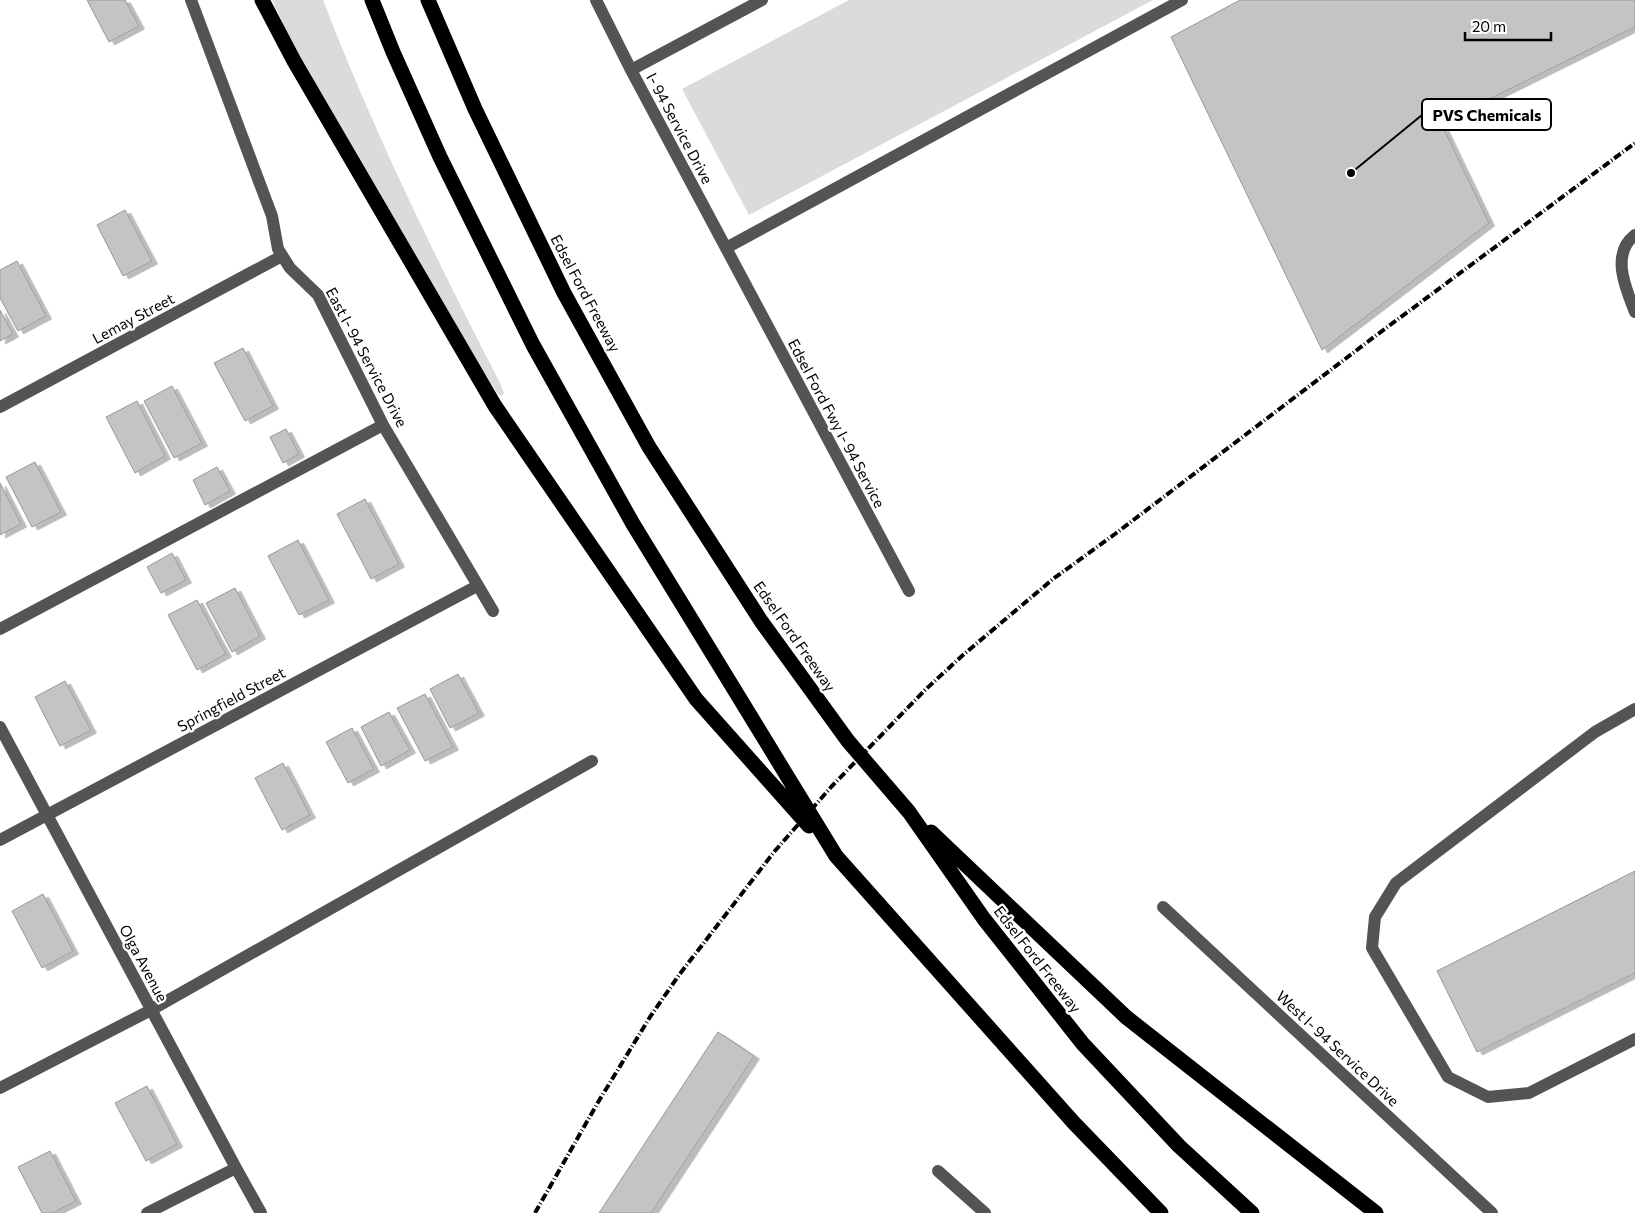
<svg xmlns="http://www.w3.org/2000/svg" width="1635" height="1213" font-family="Commissioner,sans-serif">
<defs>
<filter id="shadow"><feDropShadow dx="5.5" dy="3" stdDeviation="0" flood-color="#0004"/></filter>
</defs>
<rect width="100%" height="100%" fill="#fff"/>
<path fill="#dbdbdb" d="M272,0H323C373,130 435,257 499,381L504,393L502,396L498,394C416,267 335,137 272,0Z
M849,0H1153L749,215L682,89Z"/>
<path fill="#c4c4c4" stroke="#989898" filter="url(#shadow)" d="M87,0H125L139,26L109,42Z
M1240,0H1635V27L1441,123L1489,223L1322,350L1171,37Z
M125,210L152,261L123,276L97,225Z
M17,261L46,316L18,331L0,298V270Z
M0,310L13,334L0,341Z
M243,348L273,406L245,421L214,363Z
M172,386L202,443L174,458L144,401Z
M137,401L165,456L135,473L106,417Z
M286,429L299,454L283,463L270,437Z
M35,462L61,512L32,527L6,477Z
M217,467L230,491L205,505L193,480Z
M0,483L21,524L0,535Z
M365,499L399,564L371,579L337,514Z
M298,540L329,600L299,615L268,556Z
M172,553L186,580L161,593L147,567Z
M235,588L260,636L232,652L206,603Z
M197,600L226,654L197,670L168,615Z
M458,674L479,713L450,728L430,689Z
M65,681L91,730L60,746L35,697Z
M425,694L453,747L425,761L397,708Z
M389,712L410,750L381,766L361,727Z
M352,728L374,769L348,783L326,742Z
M283,763L310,815L282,830L255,778Z
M1635,871V973L1477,1052L1437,971Z
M43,894L73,951L42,968L12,911Z
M718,1032L754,1056L651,1213H599Z
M147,1086L177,1144L146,1161L115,1103Z
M50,1151L76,1201L53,1213H42L18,1167Z"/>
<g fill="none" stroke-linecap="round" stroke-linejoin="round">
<path stroke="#545454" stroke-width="12" d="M191,0L272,216L278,249L290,268L318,295L383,425L493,611
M596,0L631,70L909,591
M631,70L762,0
M1635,235C1610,254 1626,289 1635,312
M726,248L1182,0
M0,407L282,256
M0,629L383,425
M1635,709L1595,732L1396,883L1375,917L1372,948L1448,1077L1488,1097L1529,1093L1635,1039
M0,727L236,1168L261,1213
M0,840L477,586
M1163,907L1492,1213
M0,1088L151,1010L592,761
M938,1171L985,1213
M147,1213L236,1168"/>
<path stroke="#000" stroke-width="15" d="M262,0L294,61L495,406L696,699L809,826
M372,0L393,52L440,157L533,345L633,524L836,856L1074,1123L1161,1213
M428,0L475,109L564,293L649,447L761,621L848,741L909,812L984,919L1083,1044L1179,1146L1252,1213
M931,832L1126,1017L1376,1213"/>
<path stroke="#000" stroke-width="4" stroke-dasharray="8 2.5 1 2.5" stroke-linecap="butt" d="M535,1213L597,1104L650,1017L679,975L774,852L832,786L925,690L963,655L1053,579L1115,534L1374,337L1635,143"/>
</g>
<g text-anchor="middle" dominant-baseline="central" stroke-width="4.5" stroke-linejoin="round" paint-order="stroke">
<g font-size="15" fill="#000" stroke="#fff">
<text transform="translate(680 128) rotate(62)">I- 94 Service Drive</text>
<text transform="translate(586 293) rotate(62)">Edsel Ford Freeway</text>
<text transform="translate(133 318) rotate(-28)">Lemay Street</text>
<text transform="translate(367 357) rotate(62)">East I- 94 Service Drive</text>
<text transform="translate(837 423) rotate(62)">Edsel Ford Fwy I- 94 Service</text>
<text transform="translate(795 636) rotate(55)">Edsel Ford Freeway</text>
<text transform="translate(231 699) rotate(-28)">Springfield Street</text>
<text transform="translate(1038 959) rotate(52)">Edsel Ford Freeway</text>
<text transform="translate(144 963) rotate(62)">Olga Avenue</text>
<text transform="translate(1338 1048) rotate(43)">West I- 94 Service Drive</text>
</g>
</g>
<path fill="none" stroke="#000" stroke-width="2" d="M1351 173L1422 115"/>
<circle fill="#000" stroke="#fff" stroke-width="2" cx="1351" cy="173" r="5"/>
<rect fill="#fff" stroke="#000" stroke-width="2" x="1422" y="99" width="129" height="31" rx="5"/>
<g font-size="16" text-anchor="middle" font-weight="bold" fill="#000">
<text x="1487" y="121">PVS Chemicals</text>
</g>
<path d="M1465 32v8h86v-8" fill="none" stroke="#000000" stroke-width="2.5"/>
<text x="1472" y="32" font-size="15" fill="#000000" stroke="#ffffff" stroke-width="4" paint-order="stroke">20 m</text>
</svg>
